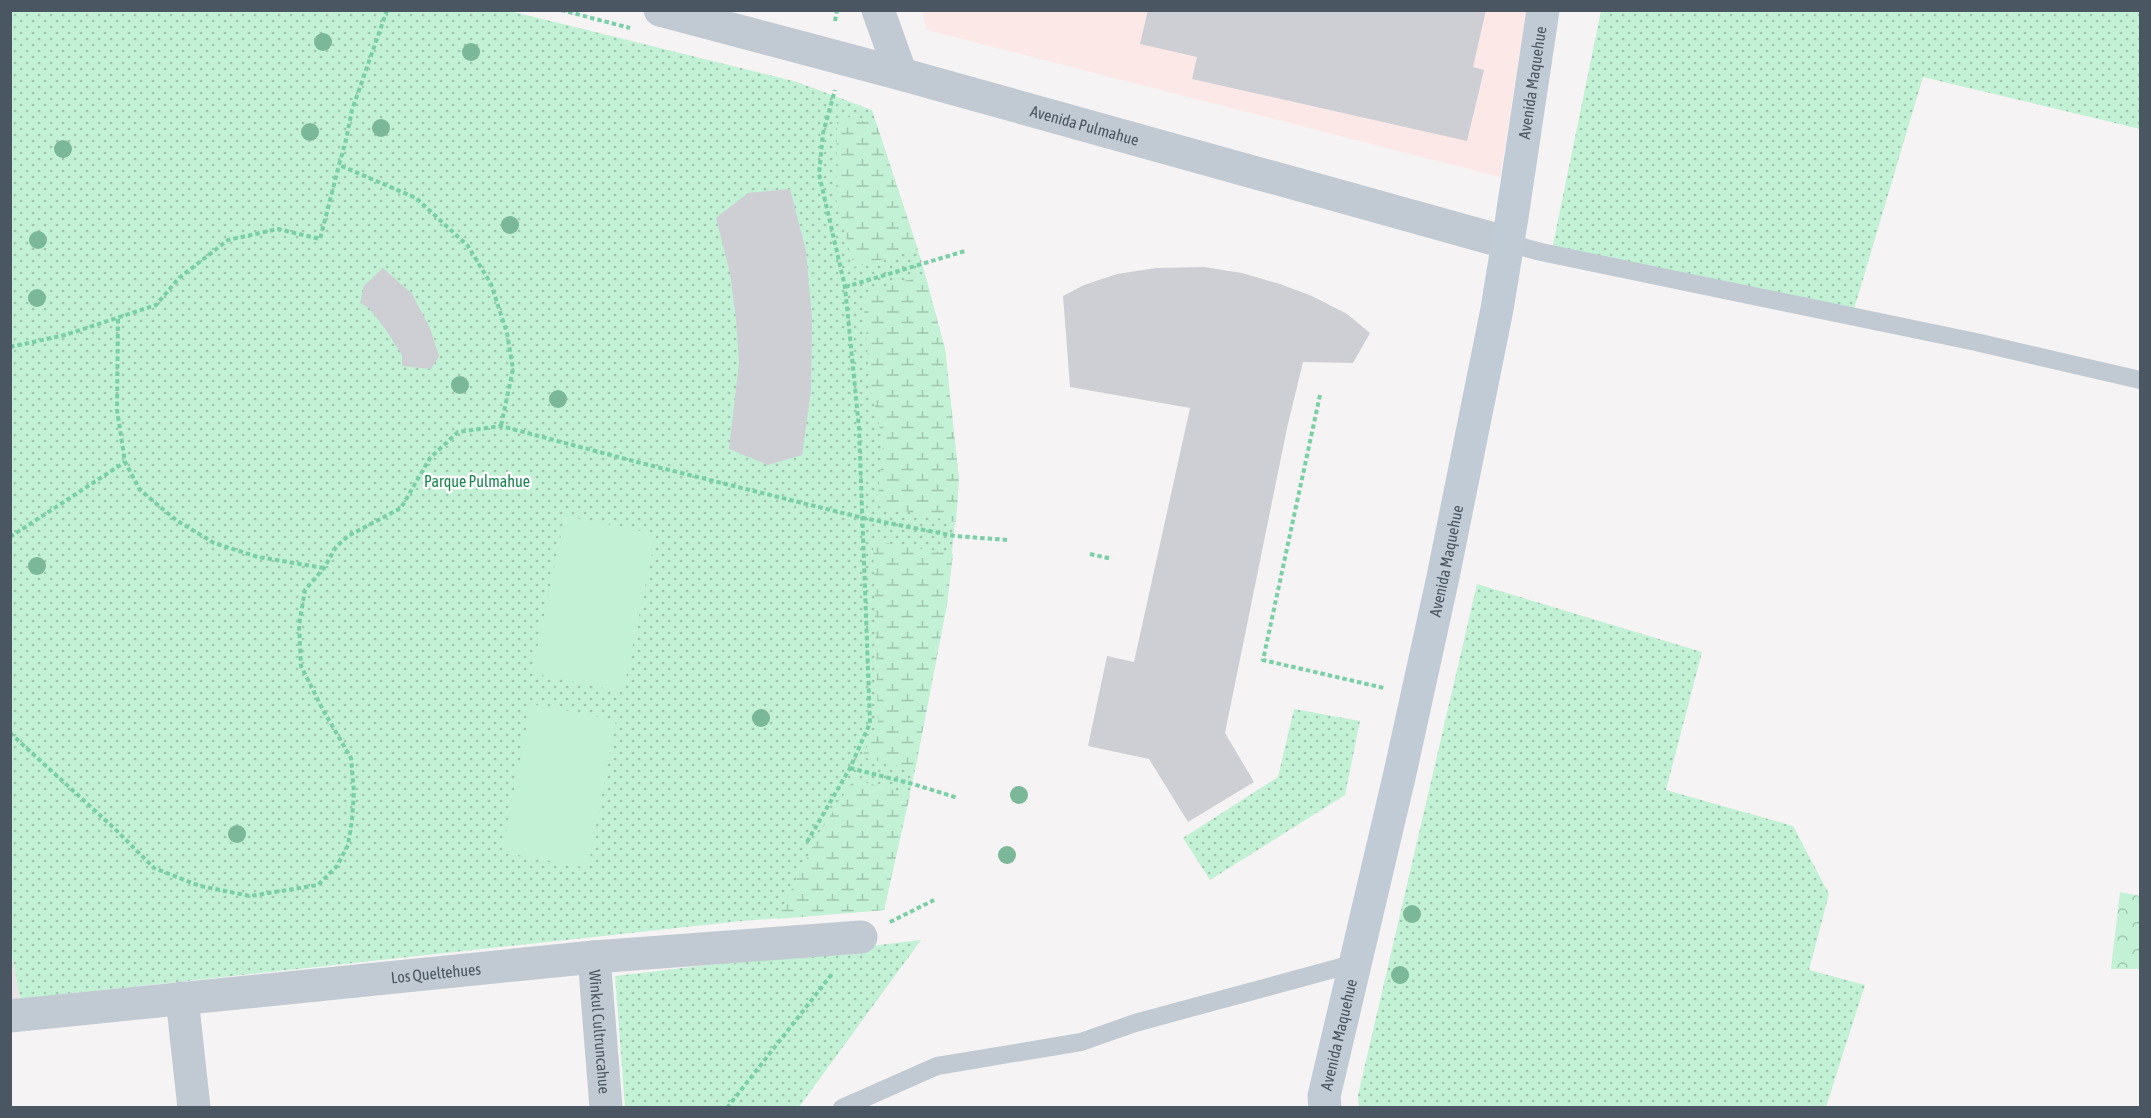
<svg xmlns="http://www.w3.org/2000/svg" width="2151" height="1118" font-family="'Asap Condensed',sans-serif">
<defs>
<pattern id="grass-dots" width="8" height="8" patternUnits="userSpaceOnUse" patternTransform="scale(1.5)"><rect width="8" height="8" fill="#c3f1d5"/><path d="M2 2h.1M6 6h.1" fill="none" stroke="#a0c6b0" stroke-width="1.8" stroke-linecap="round"/></pattern>
<pattern id="forest-crowns" width="20" height="18" patternUnits="userSpaceOnUse" patternTransform="scale(1.5)"><rect width="20" height="18" fill="#c3f1d5"/><path d="M2 6a3 3 0 1 1 6 0M12 15a3 3 0 1 1 6 0" fill="none" stroke="#a0c6b0"/></pattern>
<pattern id="wetland-marsh" width="20" height="14" patternUnits="userSpaceOnUse" patternTransform="scale(1.5)"><rect width="20" height="14" fill="#c3f1d5"/><path d="M1 5h8M5 5V1M11 12h8M15 12V8" fill="none" stroke="#a0c6b0"/></pattern>
</defs>
<rect width="100%" height="100%" fill="#f5f3f3"/>
<path fill="#e6e4e5" d="M10,943L20,999L10,1000Z"/>
<path fill="#fce8e6" d="M922,11H1526L1500,177L927,30Z"/>
<path fill="url(#grass-dots)" d="M10,11H510L797,82L872,110L922,263L945,349L959,480L947,604L915,770L884,910L741,921L20,999L10,943Z
M1601,11H2140V129L1923,77L1852,316L1551,254Z
M1477,584L1702,652L1666,790L1793,826L1829,894L1809,970L1865,985L1826,1107H1359L1358,1095Z
M1294,709L1360,721L1345,795L1210,880L1183,838L1278,777Z
M921,940L799,1107H625L615,976Z"/>
<path fill="url(#forest-crowns)" d="M2120,892L2140,896V969H2111Z"/>
<path fill="url(#wetland-marsh)" d="M851,117L877,126L918,250L854,267L836,199L837,118Z
M925,275L945,349L959,480L956,522L877,505L883,443L870,385L863,293Z
M873,541L953,554L947,604L915,770L862,757L878,724Z
M854,779L910,795L884,910L777,919L821,830Z"/>
<path fill="#c3f1d5" d="M565,516L656,534L623,692L532,673Z
M531,704L616,720L588,868L502,852Z"/>
<path fill="#cdcfd5" d="M1148,10H1486L1473,67L1484,70L1467,141L1192,79L1197,57L1140,44Z
M790,189L806,251L812,319L811,390L802,455L768,465L729,449L739,363L736,319L730,273L716,218L748,193Z
M1204,267L1242,273L1280,284L1312,296L1347,314L1370,333L1353,363L1303,362L1287,428L1225,733L1254,782L1188,822L1149,759L1088,746L1107,656L1134,662L1190,408L1070,387L1063,296L1084,285L1117,274L1156,268Z
M383,268L412,294L430,328L439,356L431,369L402,366V355L386,330L369,308L360,303L364,286Z"/>
<g fill="none" stroke-linecap="round" stroke-linejoin="round">
<path stroke="#7ad0a6" stroke-width="4" stroke-dasharray="4.5 3" stroke-linecap="butt" d="M387,10L352,110L346,140L339,165L416,198L468,246L491,284L507,333L513,369L501,426
M561,10L630,28
M835,21L837,10
M845,287L965,251
M118,319L117,410L125,462L140,490L176,520L214,543L258,557L324,568
M10,347L65,335L156,305L179,278L228,240L278,229L320,239L339,165
M1320,395L1263,660L1384,688
M10,537L125,462
M1090,554L1112,559
M10,733L115,829L154,868L200,886L250,896L318,885L337,866L348,845L352,820L354,792L351,758L323,710L301,666L299,625L305,590L324,568L336,547L348,536L401,508L430,458L458,432L501,426L637,462L863,518L955,536L1008,540
M850,768L913,784L958,798
M807,842L850,768L870,723L859,428L845,287L819,174L823,133L835,90
M890,922L934,900
M727,1108L832,974"/>
<path stroke="#c1cad2" stroke-width="18" d="M1508,243L1541,252L1976,342L2140,380
M842,1108L937,1066L1081,1042L1135,1023L1356,963"/>
<g stroke="#c1cad2" stroke-width="33">
<path id="s1" d="M594,957L606,1108"/>
<path d="M182,998L194,1108"/>
<path id="s2" d="M10,1016L594,957L861,937"/>
</g>
<g stroke="#c1cad2" stroke-width="33">
<path id="s3" d="M660,10L901,74L1508,243"/>
<path d="M878,10L901,74"/>
</g>
<path stroke="#c1cbd6" stroke-width="33" id="s4" d="M1325,1108L1324,1096L1400,773L1443,577L1497,309L1512,217L1543,10"/>
</g>
<g fill="#7bb799">
<circle cx="323" cy="42" r="9"/>
<circle cx="471" cy="52" r="9"/>
<circle cx="381" cy="128" r="9"/>
<circle cx="310" cy="132" r="9"/>
<circle cx="63" cy="149" r="9"/>
<circle cx="510" cy="225" r="9"/>
<circle cx="38" cy="240" r="9"/>
<circle cx="37" cy="298" r="9"/>
<circle cx="460" cy="385" r="9"/>
<circle cx="558" cy="399" r="9"/>
<circle cx="37" cy="566" r="9"/>
<circle cx="761" cy="718" r="9"/>
<circle cx="1019" cy="795" r="9"/>
<circle cx="237" cy="834" r="9"/>
<circle cx="1007" cy="855" r="9"/>
<circle cx="1412" cy="914" r="9"/>
<circle cx="1400" cy="975" r="9"/>
</g>
<g text-anchor="middle" dominant-baseline="central" stroke-width="5" stroke-linejoin="round" paint-order="stroke">
<g font-size="16" fill="#4a5661" stroke="#fff">
<text stroke="none"><textPath href="#s4" startOffset="1047">Avenida Maquehue</textPath></text>
<text stroke="none"><textPath href="#s3" startOffset="440">Avenida Pulmahue</textPath></text>
<text stroke="none"><textPath href="#s4" startOffset="561">Avenida Maquehue</textPath></text>
<text stroke="none"><textPath href="#s2" startOffset="428">Los Queltehues</textPath></text>
<text stroke="none"><textPath href="#s1" startOffset="75">Winkul Cultruncahue</textPath></text>
<text stroke="none"><textPath href="#s4" startOffset="75">Avenida Maquehue</textPath></text>
</g>
<g font-size="16" fill="#17864f" stroke="#fff">
<text x="477" y="481">Parque Pulmahue</text>
</g>
</g>
<rect width="2151" height="1118" fill="none" stroke="#4a5661" stroke-width="24"/>
</svg>
